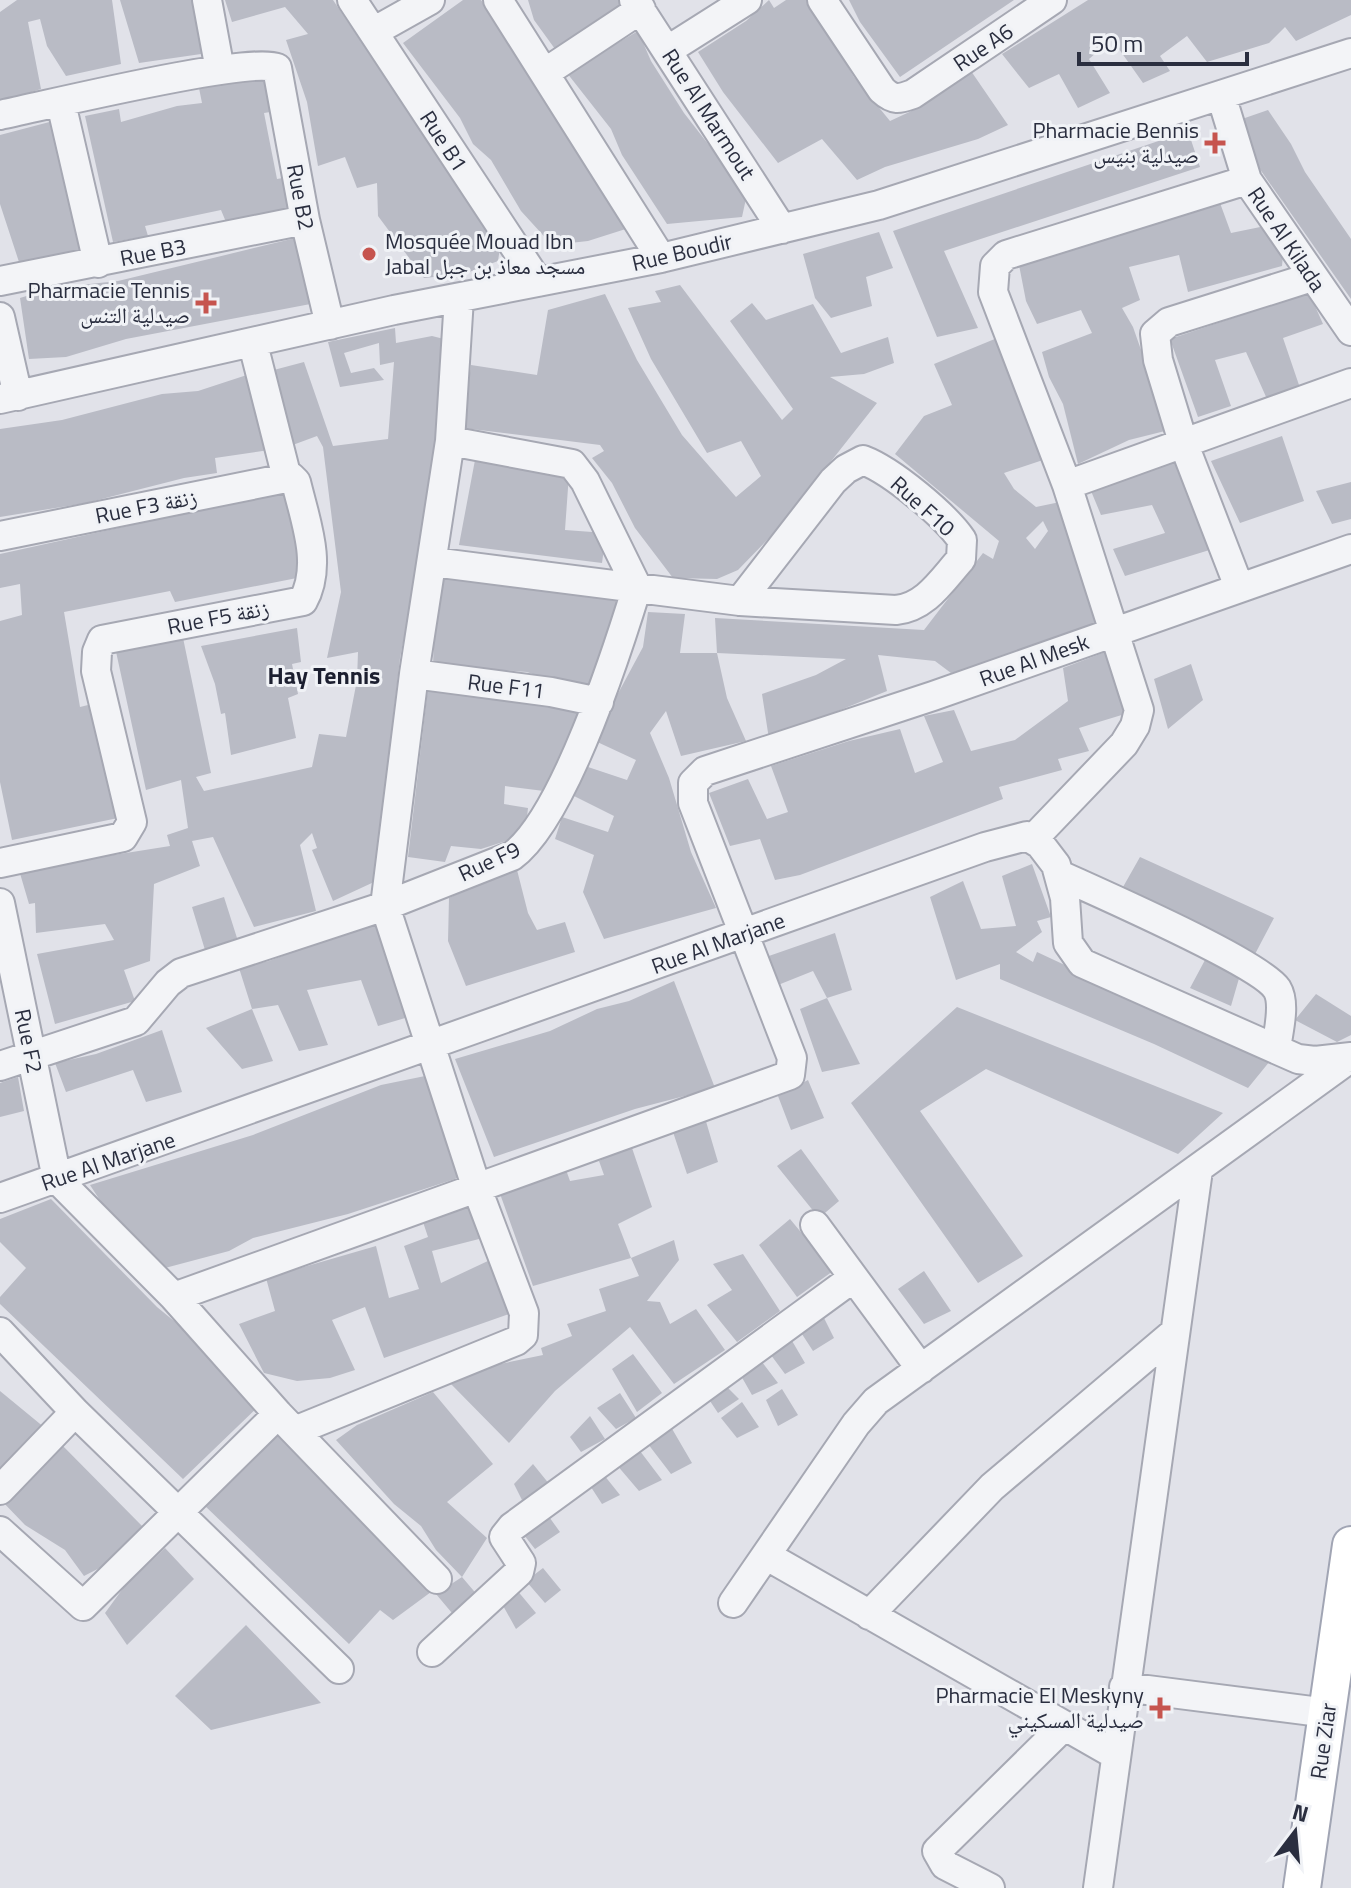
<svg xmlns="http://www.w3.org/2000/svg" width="1351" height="1888" font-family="'Titillium Web','Noto Naskh Arabic',sans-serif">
<rect width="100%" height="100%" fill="#e1e2e9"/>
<path fill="#b9bbc5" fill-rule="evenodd" d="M17,0H112L121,64L66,76L47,46L40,19L28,22L41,89L0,102V12Z
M120,0H197L208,53L139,63Z
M225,0H333L500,248L498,261L464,274L424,278L378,216L377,183L357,188L345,157L318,166L307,102L286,40L308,34L285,7L232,22Z
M463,0H481L514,44L632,227L588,241L552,245L521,211L491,160L473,144L460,118L403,43Z
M528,0H621L627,6L555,49L534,20Z
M769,0L774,8L786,0H807L854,77L890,121L918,108L971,71L1008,125L978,139L885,167L857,180L822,139L778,163L723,92L698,52L746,21Z
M849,0H1014L900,77L860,22Z
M1088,0H1351V15L1296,41L1285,27L1269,43L1207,62L1187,36L1160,56L1170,71L1143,83L1112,39L1089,59L1110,93L1078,108L1059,74L1029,88L1002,54Z
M638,31L651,61L684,113L747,194L742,217L667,224L622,155L611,129L567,73Z
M274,73L283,110L264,113L277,179L288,177L297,208L226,222L221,210L145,226L148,236L113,242L85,116L119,109L121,122L177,106L202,103L199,88Z
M1268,110L1291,144L1305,172L1351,239V299L1257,165L1242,119Z
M57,120L92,248L19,262L0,204V135Z
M1188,131L1200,167L944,251L978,328L937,337L893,231Z
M1220,203L1231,233L1270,225L1283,255L1282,266L1188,292L1179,255L1129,267L1140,300L1122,308L1133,327L1169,430L1129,440L1078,464L1063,404L1049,377L1042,352L1092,333L1081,310L1037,324L1026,301L1019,265Z
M879,232L893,268L866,277L872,306L831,318L815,298L803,254Z
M304,236L321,302L126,339L66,357L29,359L20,298L52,288L118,281Z
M680,285L782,420L793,409L730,321L752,303L766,320L813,304L841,353L888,337L894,363L864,374L830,377L877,403L776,531L738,570L717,579L673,578L635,528L612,483L592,458L604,451L600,445L463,428L471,365L537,375L548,310L605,294L637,360L682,435L736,497L761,476L741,441L707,453L651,359L628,308L661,302L655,291Z
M1307,288L1323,324L1283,338L1299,385L1267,399L1246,352L1215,360L1231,406L1198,417L1170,339L1269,306Z
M395,328L396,343L432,336L452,341L439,404L428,516L400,658L374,882L333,901L312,850L317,848L312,833L300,845L316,911L254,927L213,837L192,841L200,866L154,884L150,961L124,970L135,1001L55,1024L37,954L114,940L105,924L36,933L35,903L29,904L19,870L170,846L167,835L188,828L181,780L146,790L115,647L182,633L211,773L196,777L204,791L312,767L319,734L346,737L357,680L358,652L327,658L341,592L323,447L317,436L290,446L270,371L304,362L333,446L388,439L394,362L380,365L379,343L344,353L351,373L374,368L384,380L340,387L328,342Z
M1002,336L1049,458L1004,473L1014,489L1036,507L1060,502L1100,622L998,660L951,673L935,661L878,655L887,691L769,739L762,694L816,675L846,659L717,653L715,618L924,630L983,553L993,559L999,541L895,454L924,416L952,405L934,364ZM1043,521L1048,531L1035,549L1026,538Z
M259,371L276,449L215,458L217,473L184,478L86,503L0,517V429L62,420L162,394L198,391Z
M1282,436L1304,501L1240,523L1211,461Z
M1181,457L1216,548L1125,576L1113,549L1165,533L1152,505L1101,515L1091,491Z
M475,460L569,474L565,530L606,533L602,563L459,545Z
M1351,482V519L1332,524L1316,491Z
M291,490L307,576L175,602L170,591L64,612L80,707L96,703L107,776L118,818L12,840L0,782V621L22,615L20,584L0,588V554Z
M443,570L620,600L592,685L553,681L527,672L433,665L435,615Z
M648,612L685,614L680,653H717L727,698L746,741L681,756L666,711L650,733L669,778L691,852L716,908L604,939L583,892L594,855L555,839L562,817L608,832L614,816L572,795L582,765L627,780L636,760L593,740L643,647Z
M297,628L301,662L292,664L298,694L288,698L296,738L231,755L225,713L221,714L215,684L201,646Z
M1108,651L1125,714L1079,728L1089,751L1058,759L1062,770L999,787L1003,799L800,875L775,880L760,839L730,846L709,793L748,779L767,819L788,812L771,766L849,741L900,729L915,773L943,762L924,716L954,710L971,751L1015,740L1068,701L1063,668Z
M1191,664L1203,700L1168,729L1154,679Z
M428,688L580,709L544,791L505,786L504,804L528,808L525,835L481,849L451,846L445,862L408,857Z
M1140,857L1274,918L1254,956L1123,887Z
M1032,864L1051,917L1037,921L1042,932L1016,952L1033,962L1037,952L1270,1061L1248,1088L1154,1044L1000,979V964L956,980L930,897L963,881L981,929L1016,926L1002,876Z
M516,866L528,913L537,930L565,922L575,952L466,986L448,941L449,898Z
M224,897L237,938L205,950L192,907Z
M367,924L383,927L412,1016L378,1026L361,980L307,990L328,1045L299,1051L278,1005L252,1009L239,968L269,961Z
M835,933L852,990L827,998L813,971L778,985L766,957Z
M1205,960L1240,975L1231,1006L1190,988Z
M674,981L715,1088L635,1109L494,1157L455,1059L550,1031L597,1009L629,1001Z
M1316,994L1351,1016V1035L1337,1042L1295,1020Z
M827,998L860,1064L822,1072L800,1009Z
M957,1007L1223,1113L1178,1154L986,1069L920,1111L1023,1256L978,1283L851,1103Z
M252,1009L273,1061L242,1069L206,1028Z
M162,1030L182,1092L146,1102L133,1070L66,1092L55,1063L96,1054Z
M430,1075L461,1177L348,1214L253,1238L229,1251L165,1268L107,1211L90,1185L253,1135L381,1085Z
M18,1077L24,1111L0,1117V1083Z
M808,1080L824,1118L791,1130L778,1096Z
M705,1118L718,1162L687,1174L672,1129Z
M631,1145L652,1207L618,1224L631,1258L533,1286L499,1191L565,1167L570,1181L604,1175L599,1161Z
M801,1149L839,1201L819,1218L777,1166Z
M51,1199L157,1307L191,1335L261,1404L183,1479L0,1304V1297L26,1268L0,1242V1219Z
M476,1199L483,1238L432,1251L441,1283L490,1260L509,1314L384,1358L365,1307L332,1320L355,1370L330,1378L297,1381L264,1373L239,1324L275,1311L266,1278L376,1246L389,1298L419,1289L404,1246L428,1237L421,1216Z
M790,1219L833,1271L797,1297L759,1245Z
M674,1240L679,1260L647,1301L660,1302L670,1324L696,1309L725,1350L674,1384L630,1327L555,1391L509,1443L450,1383L467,1366L486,1367L543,1355L541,1348L572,1336L567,1324L606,1311L599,1289L639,1276L631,1258Z
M743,1254L780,1311L737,1342L707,1305L732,1290L713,1264Z
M924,1271L951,1311L924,1324L898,1289Z
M822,1314L834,1338L813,1351L800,1331Z
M788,1334L805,1363L785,1374L768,1351Z
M633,1354L662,1393L637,1412L612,1369Z
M759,1358L778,1383L752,1395L740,1374Z
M722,1382L739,1399L718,1413L706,1395Z
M782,1389L798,1415L778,1426L766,1400Z
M0,1391L45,1428L0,1470Z
M433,1392L493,1464L447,1502L487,1538L462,1577L436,1550L421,1526L394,1504L336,1440L357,1425Z
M620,1393L636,1418L616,1429L597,1408Z
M742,1402L759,1427L737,1438L721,1418Z
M590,1416L605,1439L581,1452L570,1437Z
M671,1427L692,1463L671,1474L648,1444Z
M283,1431L414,1569L431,1592L393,1620L380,1610L349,1644L204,1505Z
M59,1442L147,1531L119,1558L84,1576L65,1550L25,1525L0,1499Z
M640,1451L662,1480L639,1491L616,1464Z
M533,1464L550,1485L522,1500L514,1484Z
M604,1475L620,1495L602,1504L589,1484Z
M547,1514L560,1532L535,1549L520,1530Z
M165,1548L194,1579L127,1645L105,1613L124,1587Z
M543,1568L561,1590L545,1603L526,1581Z
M462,1577L479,1597L457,1619L436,1594Z
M516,1589L536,1613L516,1629L501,1602Z
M246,1625L321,1703L211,1730L175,1696Z"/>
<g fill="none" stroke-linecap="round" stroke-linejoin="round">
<g stroke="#a6a8b3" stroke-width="32">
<path id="minor" d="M207,0L220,70
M352,0L538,282
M498,0L661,258
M634,0L782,229
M822,0L882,90C894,101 899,99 913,94L1052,0
M373,32L430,0
M668,50L747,0
M546,72L641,9
M1221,95L1247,180L1351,331
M61,103L98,263
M0,115C44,106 248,56 277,68L305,220L330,325
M0,281L305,220
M0,317L18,396
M253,344L287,478
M0,399L394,310L661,258L879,205L1351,53
M1067,485L1351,383
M0,536L291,477L296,482C305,520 323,565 303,601L102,640L97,652L96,671L132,822L123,837L0,863
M433,562L740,601L896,610C926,607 942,580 961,559L962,540C945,515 892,471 863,460L846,469L833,481L740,601
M1239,587L1183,442L1158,360L1155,334L1169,322L1312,277
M414,674L551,692L599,702
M1033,839L1124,744L1135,726L1139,710L1067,485L993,292L995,266L1006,255L1247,180
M1060,875C1097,892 1260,963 1277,989C1286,1004 1278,1032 1276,1049
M0,903L57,1179L174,1297L278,1414L437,1579
M0,1066L136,1021L168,983L181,973L385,906L512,856C564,818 617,652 637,587L585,481L572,464L450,441
M0,1198L985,847L1027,836L1040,844L1056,865L1065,898L1068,943L1082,963L1298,1059L1315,1061L1351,1057
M815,1225L921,1369
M174,1297L790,1075L792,1058L693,803V783L705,771L933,696L1351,549
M0,1332L75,1412L339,1669
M297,1430L516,1341L523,1335L524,1313L476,1186L385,906L414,674L450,441L459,298
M0,1490L75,1412
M0,1531L83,1606L278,1414
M767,1556L1116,1755
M733,1603L856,1424L876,1401L1349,1059
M869,1615L992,1487L1175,1332
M432,1652L519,1572L521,1563L504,1537L512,1527L853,1278
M1124,1687L1328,1713
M990,1888L945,1865L937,1851L1063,1727
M1098,1888L1198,1170"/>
</g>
<g stroke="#a1a5b4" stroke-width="40">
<path id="major" d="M1302,1888L1351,1545"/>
</g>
<use href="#minor" stroke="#f3f4f7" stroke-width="28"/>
<use href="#major" stroke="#fff" stroke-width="36"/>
</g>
<g fill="#c6544e" stroke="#f0f2f6" stroke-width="3">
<path d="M1211 131h8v8h8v8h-8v8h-8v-8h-8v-8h8z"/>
<circle cx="369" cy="254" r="8"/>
<path d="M202 291h8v8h8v8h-8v8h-8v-8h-8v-8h8z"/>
<path d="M1156 1696h8v8h8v8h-8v8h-8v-8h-8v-8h8z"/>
</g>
<g text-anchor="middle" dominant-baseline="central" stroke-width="6" stroke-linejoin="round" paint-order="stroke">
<g font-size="22" fill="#2a2e3f" stroke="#f0f2f6">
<text transform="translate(983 47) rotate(-34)">Rue A6</text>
<text transform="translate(709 114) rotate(57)">Rue Al Marmout</text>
<text transform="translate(444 141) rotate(57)">Rue B1</text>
<text transform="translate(301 197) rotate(79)">Rue B2</text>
<text transform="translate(1287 239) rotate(56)">Rue Al Kilada</text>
<text transform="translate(153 252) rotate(-11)">Rue B3</text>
<text transform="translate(682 252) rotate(-13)">Rue Boudir</text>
<text transform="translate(146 506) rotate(-11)">Rue F3 زنقة</text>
<text transform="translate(923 506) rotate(42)">Rue F10</text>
<text transform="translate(218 617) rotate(-11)">Rue F5 زنقة</text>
<text transform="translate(1034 660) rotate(-20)">Rue Al Mesk</text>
<text transform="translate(506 686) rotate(7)">Rue F11</text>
<text transform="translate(489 861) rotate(-25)">Rue F9</text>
<text transform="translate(718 943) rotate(-20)">Rue Al Marjane</text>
<text transform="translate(29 1041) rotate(78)">Rue F2</text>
<text transform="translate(108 1161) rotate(-19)">Rue Al Marjane</text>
<text transform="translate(1323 1741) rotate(-82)">Rue Ziar</text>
</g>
<g font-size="22" fill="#2a2e3f" stroke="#f0f2f6" text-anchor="end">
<text x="1199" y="130">Pharmacie Bennis<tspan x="1199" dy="25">صيدلية بنيس</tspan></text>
<text x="385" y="241" text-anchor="start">Mosquée Mouad Ibn<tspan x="385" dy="25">Jabal مسجد معاذ بن جبل</tspan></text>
<text x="190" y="290">Pharmacie Tennis<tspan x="190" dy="25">صيدلية التنس</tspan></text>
<text x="1144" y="1695">Pharmacie El Meskyny<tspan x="1144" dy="25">صيدلية المسكيني</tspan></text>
</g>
<g font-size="24" font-weight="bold" fill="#1c1f30" stroke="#f0f2f6">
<text x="324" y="675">Hay Tennis</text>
</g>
</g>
<g transform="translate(1295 1832) rotate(16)" stroke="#f0f2f6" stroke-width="6" paint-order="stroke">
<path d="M0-6L14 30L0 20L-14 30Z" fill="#2a2e3f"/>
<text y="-12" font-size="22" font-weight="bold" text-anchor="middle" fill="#2a2e3f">N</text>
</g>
<path d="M1079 52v12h168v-12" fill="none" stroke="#2a2e3f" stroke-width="4"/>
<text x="1091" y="52" font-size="24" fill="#2a2e3f" stroke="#f0f2f6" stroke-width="6" paint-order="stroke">50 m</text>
</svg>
